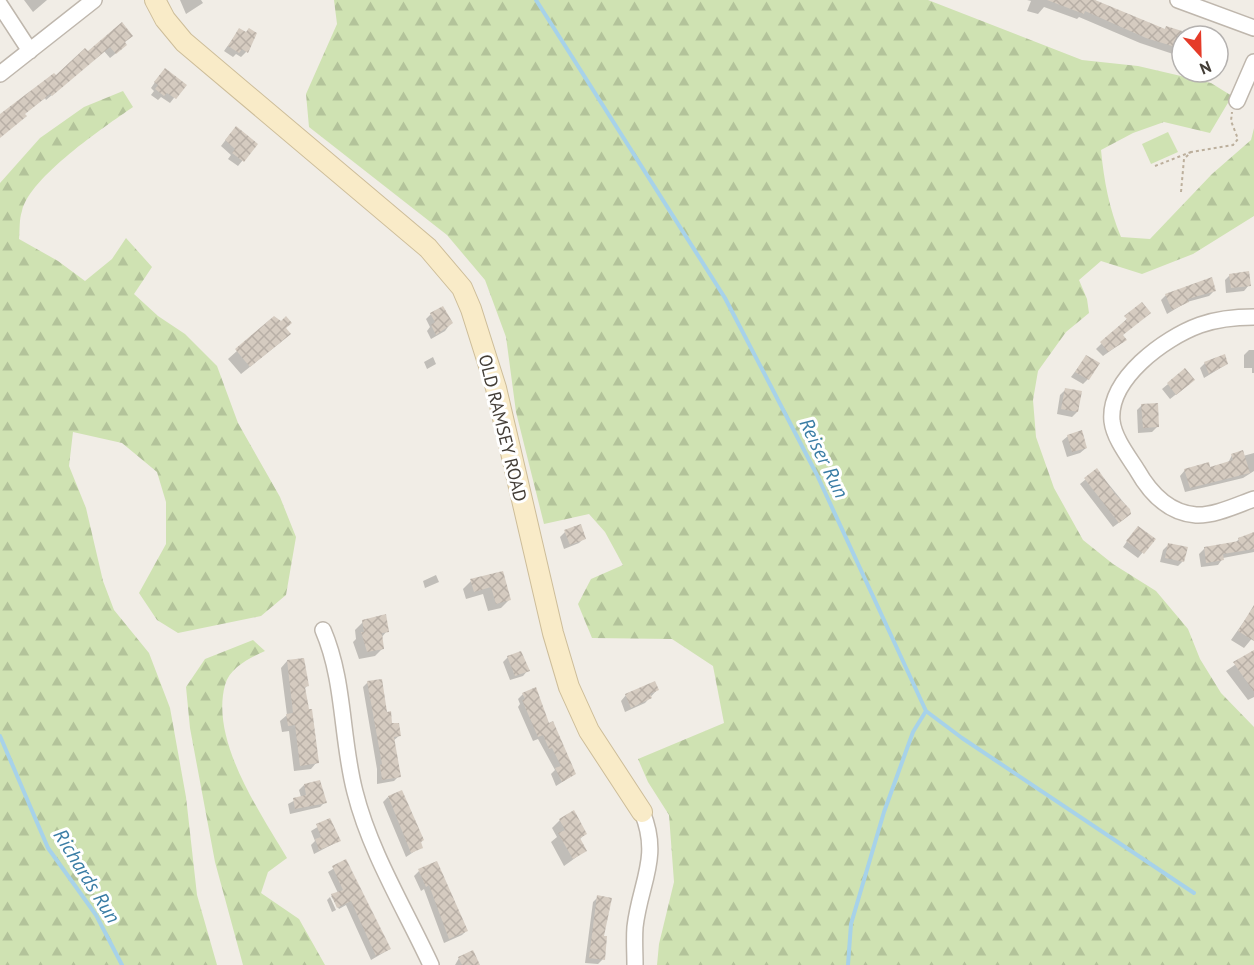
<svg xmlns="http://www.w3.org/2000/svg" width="1254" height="965" font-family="'PT Sans',sans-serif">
<defs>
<pattern id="forest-firs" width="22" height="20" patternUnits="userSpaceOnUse" patternTransform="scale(1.5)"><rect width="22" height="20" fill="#cfe2b2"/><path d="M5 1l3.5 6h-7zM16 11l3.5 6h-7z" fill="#b3c39a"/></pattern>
<pattern id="building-cross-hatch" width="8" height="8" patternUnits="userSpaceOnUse" patternTransform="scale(1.5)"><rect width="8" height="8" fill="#d5cbc0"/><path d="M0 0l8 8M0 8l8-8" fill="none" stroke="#b8afa6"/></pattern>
</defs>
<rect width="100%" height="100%" fill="#f1ede6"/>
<path fill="url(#forest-firs)" d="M334,0H928L1082,60L1138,66L1211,83L1232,96L1210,133L1164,122L1133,133L1101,150C1104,181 1109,208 1121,237L1150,239L1212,174L1251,140L1254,128V216L1193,254L1142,274L1101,261L1079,280L1087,299L1089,313L1066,332L1038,371L1033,400L1036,437L1054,488L1083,540L1113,564L1156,591L1188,629L1200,659L1221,693L1254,727V965H657L659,944L674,882L669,815L648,782L638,759L724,723L713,666L672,639L592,638L578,604L591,579L623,565L605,532L589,514L544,524L516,412L506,337L485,280L447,235L309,127L306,94L337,24Z
M123,91L133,107C104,127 30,177 22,211C19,219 20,230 19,239L58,261L85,281L112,259L126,238L152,267L134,294L158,316L185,334L217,366L238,423L280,497L296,537L286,595L261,616L178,633L157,620L139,593L166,544V502L157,472L122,443L73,432L69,466L86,508L103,581L114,610L149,653L170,708L186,797L197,895L217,965H0V183L40,138L84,107Z
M253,640L265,651C250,658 230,667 225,685C210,741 260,812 287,858L268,872L261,893L299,919L325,965H243L215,862L190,728L186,687L205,659Z"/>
<path fill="#cfe2b2" d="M1168,132L1178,152L1151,164L1142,144Z"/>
<path fill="#0003" d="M24,0H47L33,12Z
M180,0H201L203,3L186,14Z
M1027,0H1094L1164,30L1166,27L1188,36H1182V57L1140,43L1079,17L1077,19L1044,7L1038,14L1027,11L1031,1Z
M239,30L245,34H255L246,52L241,57L236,54L233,57L224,51Z
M124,43L120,50L110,58L104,51L46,100L45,98L24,114L0,137V119L87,53Z
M160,75L184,85L170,103L161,97L158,100L151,95L154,91L151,88Z
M231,133L256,144L238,166L228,159L231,155L221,146Z
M1230,275L1249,285L1244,291L1226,293L1225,280Z
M1214,291L1209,296L1187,302L1167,314L1161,300L1166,295Z
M1142,304L1122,336L1120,344L1103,356L1096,349Z
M431,314L451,323L445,331L431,339L427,331L430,327L426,319Z
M274,318L285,328L281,342L241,374L228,359Z
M1249,350H1254V373H1252V368H1244V355Z
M433,357L436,364L427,369L424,362Z
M1086,357L1088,379L1083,384L1071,377Z
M1205,363L1227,364L1204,378L1200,368Z
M1185,370L1188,385L1170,399L1162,389Z
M1065,390L1077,412L1072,417L1057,414L1060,395Z
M1142,405L1157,427L1152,432L1138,433L1137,410Z
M1068,436L1086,448L1080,453L1067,457L1062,441Z
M1254,453V471L1243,478L1185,492L1180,476L1185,470L1209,469L1228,463L1232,455L1243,456Z
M1097,470L1129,509L1124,519L1113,527L1080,484Z
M565,532L584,538L579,543L564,549L560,537Z
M1133,533L1154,539L1138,558L1123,547Z
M1254,534V552L1223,558L1218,565L1201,567L1199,554L1204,549L1234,544L1239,539Z
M1169,544L1183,561L1178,566L1160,562L1163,550Z
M501,573L509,600L501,608L488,611L483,594L466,599L463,589L471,581Z
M436,575L439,582L425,588L423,581Z
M1254,607V636L1244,648L1231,640Z
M363,622L387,631L381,638L383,648L375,656L359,659L353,642L356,639L355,630Z
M1254,652V697L1248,700L1226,671Z
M508,657L528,670L523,676L510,680L503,662Z
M287,661L307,686L304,689L317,762L311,769L294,771L289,731L282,732L280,721L287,715L281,668Z
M368,682L399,736L393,741L399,776L394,781L377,784V769L363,687Z
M657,690L645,703L625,712L621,701L626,695Z
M523,694L548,725L575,774L556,786L551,774L555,770L538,739L533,741L518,707L520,704L518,699Z
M304,785L325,802L320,807L290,814L288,804L301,797L299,790Z
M388,797L421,847L406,857L383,802Z
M329,820L339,841L314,854L311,845L315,841L311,831Z
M560,820L585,834L579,840L585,851L564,866L551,842L557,837L552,828Z
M346,861L390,949L371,960L346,905L339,909L331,896L338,893L328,872Z
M419,871L467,930L462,935L444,943L424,889L421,891L414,876Z
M330,897L336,910L332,912L327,900Z
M598,897L603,959L598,964L585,963L593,902Z
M459,958L478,965H455Z"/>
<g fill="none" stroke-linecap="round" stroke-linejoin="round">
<path stroke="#a7d2e9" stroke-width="4" d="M536,0L725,298L817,475L926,711L962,738L1194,893
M0,736L48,848L96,915L122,965
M848,965L851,924L884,812L913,732L926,711"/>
</g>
<path fill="url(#building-cross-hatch)" d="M1047,0H1095L1165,29L1166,26L1182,31V49L1146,38L1085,11L1084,14Z
M122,22L133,36L125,42L127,45L116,54L110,47L52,96L50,94L25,114L27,116L0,138V114L54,73L56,75L85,48L88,51Z
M239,28L246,32L249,28L257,33L248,53L242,49L239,53L228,46Z
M165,68L187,85L176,99L167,93L164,96L155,89L158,85L154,82Z
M236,126L258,144L244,162L232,153L235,149L225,140Z
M1249,271L1251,286L1231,288L1229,274Z
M1212,277L1216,291L1188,299L1189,302L1172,310L1165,294Z
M1142,302L1151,313L1123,335L1127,340L1108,352L1100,342L1127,319L1124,316Z
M443,306L453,323L436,335L431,325L435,322L430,313Z
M274,316L281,321L286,316L292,323L286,328L291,334L250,367L235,349Z
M1225,354L1228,364L1209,374L1204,362Z
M1086,355L1100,363L1089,380L1075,372Z
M1185,368L1195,380L1176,395L1167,383Z
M1065,388L1082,391L1078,412L1061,409Z
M1158,403L1159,427L1143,428L1141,404Z
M1082,430L1087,448L1072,452L1067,435Z
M1243,450L1250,473L1190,488L1184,469L1209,462L1210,467L1233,460L1231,454Z
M1097,468L1115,494L1130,509L1131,514L1119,523L1084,478Z
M581,524L586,539L570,545L564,530Z
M1138,526L1156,539L1144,554L1126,541Z
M1254,532V549L1223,554L1224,560L1206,563L1204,547L1239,541L1238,538Z
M1168,543L1188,547L1184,562L1165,558Z
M503,571L511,600L496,604L491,587L474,592L470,579Z
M1254,605V641L1238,631Z
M386,614L389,632L382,633L384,649L367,652L361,632H364L362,620Z
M1254,650V692L1233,662Z
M521,651L530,671L515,676L507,656Z
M304,658L309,686L305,687L309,709H312L319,763L300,766L295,725L288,726L286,714L293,713L287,660Z
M382,679L387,712L391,711L392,723H399L401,736L394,737L401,777L382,780L380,765L382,764L367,681Z
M655,681L659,690L650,694L652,698L631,708L625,694Z
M536,687L549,723L553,721L576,774L562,782L555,768L561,766L552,748L549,749L543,735L538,737L522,700L525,699L522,693Z
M320,780L327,803L295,809L293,798L306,795L304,784Z
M402,790L424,840L421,842L423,848L411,853L388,796Z
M574,810L587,834L580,838L587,851L573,859L558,833L565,830L559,819Z
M330,818L341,841L319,850L315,839L321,837L316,824Z
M346,859L391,949L376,956L351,901L337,908L331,894L343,890L332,866Z
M437,861L468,931L449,939L429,885L426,887L418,869Z
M597,895L612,898L604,936H607L605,960L589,958Z
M473,950L480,965H462L458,957Z"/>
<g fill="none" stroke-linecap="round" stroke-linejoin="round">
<g stroke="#bfb7ad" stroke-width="18">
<path id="street" d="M1178,0L1254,28
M0,5L30,51
M0,74L94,0
M1237,101L1254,62
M1254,317C1236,317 1217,319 1200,325C1164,338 1108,379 1112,421C1114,438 1128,456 1137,470C1150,493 1168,513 1196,515C1214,516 1237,505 1254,499
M323,630C345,681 341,739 355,792C370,852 405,909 431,965
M635,965C635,952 634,940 635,927C640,883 661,857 642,812"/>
</g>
<g stroke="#cdbd99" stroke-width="22">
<path id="secondary" d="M155,0L165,19L184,42L428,248L462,288L471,309L496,388L553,633L569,687L589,731L642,812"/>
</g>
<path stroke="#bcaf9c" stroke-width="2" stroke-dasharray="3 3" stroke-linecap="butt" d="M1155,166L1191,152
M1181,192L1184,159L1191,152L1233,145L1238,139L1231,121L1232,112"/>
<use href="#street" stroke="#fff" stroke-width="15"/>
<use href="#secondary" stroke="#f9ebc8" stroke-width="20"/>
</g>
<g text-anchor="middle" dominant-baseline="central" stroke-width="6" stroke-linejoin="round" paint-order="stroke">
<g font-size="18" fill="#433d36" stroke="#fff">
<text transform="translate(503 428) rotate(76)">OLD RAMSEY ROAD</text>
</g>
<g font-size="20" font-style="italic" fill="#3a7da5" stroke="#fff">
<text transform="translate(824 458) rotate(64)">Reiser Run</text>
<text transform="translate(87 876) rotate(58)">Richards Run</text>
</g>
</g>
<g transform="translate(1200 54) rotate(158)"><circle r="28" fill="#ffffff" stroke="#b4b1af" stroke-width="1.5"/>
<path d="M0-4.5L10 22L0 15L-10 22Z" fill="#e53b29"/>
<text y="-9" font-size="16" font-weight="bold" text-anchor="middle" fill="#433d36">N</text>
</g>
</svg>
